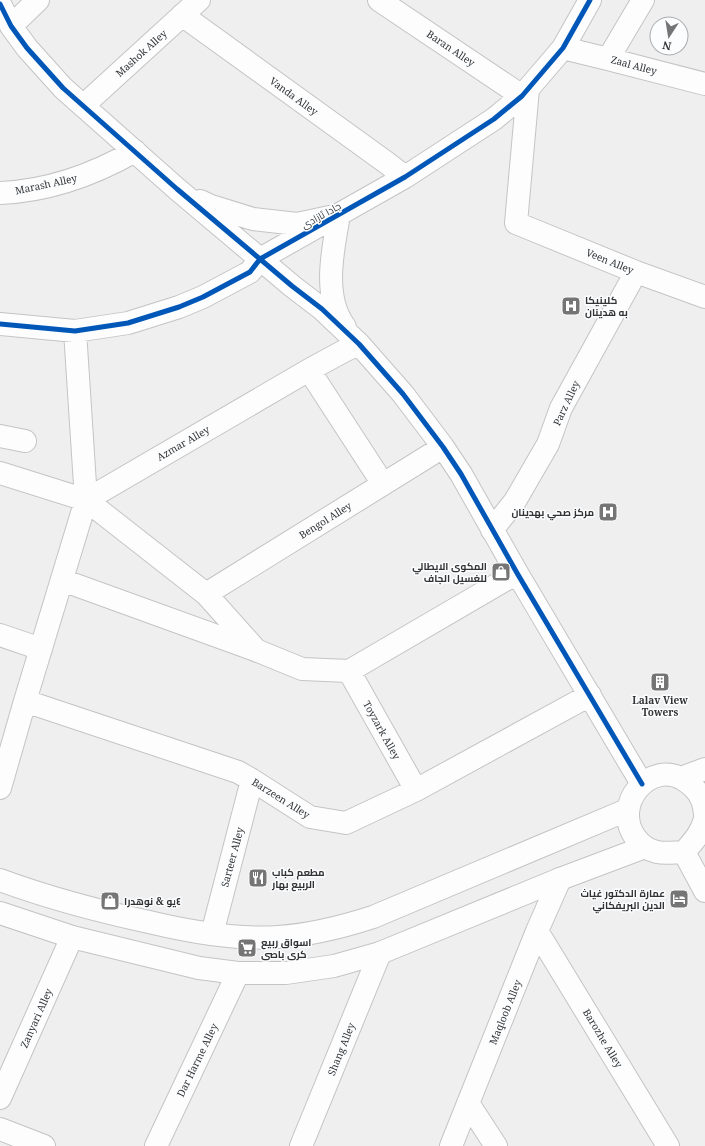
<svg xmlns="http://www.w3.org/2000/svg" width="705" height="1146" font-family="'Noto Serif',Cairo,serif">
<rect width="100%" height="100%" fill="#efeff0"/>
<g fill="none" stroke-linecap="round" stroke-linejoin="round">
<g stroke="#c4c4c5" stroke-width="24">
<path id="minor" d="M379,0L522,96
M0,4L11,26L27,48L63,88L177,189L292,286L322,309L359,344L403,394L443,447L461,474L517,573L642,784
M182,15L387,163L405,177
M11,26L38,0
M563,48L608,59L705,84
M608,59L643,0
M528,89L516,223L636,272L705,297
M84,105L199,0
M0,193C49,191 93,175 135,151
M200,201L211,206L253,219L297,224L339,215C333,249 322,297 345,327
M0,324L75,331L128,323L179,307L203,297L250,272L260,259L405,177L494,119L522,96L563,48L590,0
M309,370L383,484
M0,436L25,441
M0,473L86,500L309,370L344,351L359,344
M86,500L206,594L257,651
M492,530L515,501L548,444L561,408L636,272
M62,580L258,651L302,669L349,671L517,573
M206,594L443,447
M0,635L41,649
M349,671L416,790
M25,701L238,772L252,780L310,817L346,823L416,790L590,695
M0,788L25,701L86,500L75,331
M684,852L705,891
M537,931L668,1146
M212,934L252,780
M0,1098L72,937
M468,1103L496,1146
M0,1129L44,1146
M156,1146L238,973
M301,1146L380,953
M451,1146L537,931L560,879"/>
</g>
<g stroke="#c4c4c5" stroke-width="24">
<path id="major" d="M681,778L705,769
M705,815C704,799 698,789 684,780C650,759 612,804 635,837C640,844 648,850 657,852C666,854 675,852 684,852C694,841 701,833 705,819
M0,880C49,898 98,911 149,922C191,932 235,940 278,937C311,935 342,927 373,917L627,810
M0,913L72,937L199,968L238,973H286L334,966L380,953L560,879L645,847"/>
</g>
<use href="#minor" stroke="#fdfdfd" stroke-width="22"/>
<use href="#major" stroke="#fdfdfd" stroke-width="22"/>
<g stroke="#fbfdff" stroke-width="8">
<path id="cycleway" d="M0,4L11,26L27,48L63,88L177,189L292,286L322,309L359,344L403,394L443,447L461,474L517,573L642,784
M0,324L75,331L128,323L179,307L203,297L250,272L260,259L405,177L494,119L522,96L563,48L590,0"/>
</g>
<use href="#cycleway" stroke="#0057b8" stroke-width="5"/>
</g>
<defs>
<g id="hospital-square" transform="scale(1)"><rect x="-9" y="-9" width="18" height="18" rx="4" fill="#757576" stroke="#fbfdff"/><path d="M-5-5h3v3.5h4V-5h3V5h-3V1.5h-4V5h-3Z" fill="#fff"/></g>
<g id="shop-square" transform="scale(1)"><rect x="-9" y="-9" width="18" height="18" rx="4" fill="#757576" stroke="#fbfdff"/><path d="M-5-2.5h2.3a2.7 3.5 0 0 1 5.4 0H5L5.5 6h-11ZM-1.5-2.5h3a1.5 2.3 0 0 0-3 0Z" fill="#fff"/></g>
<g id="building-square" transform="scale(1)"><rect x="-9" y="-9" width="18" height="18" rx="4" fill="#757576" stroke="#fbfdff"/><path d="M-4-6H4V6H1V3H-1V6H-4ZM-2.5-4.3h1.7v1.8h-1.7ZM.8-4.3h1.7v1.8H.8ZM-2.5-1h1.7V.8h-1.7ZM.8-1h1.7V.8H.8Z" fill="#fff"/></g>
<g id="restaurant-square" transform="scale(1)"><rect x="-9" y="-9" width="18" height="18" rx="4" fill="#757576" stroke="#fbfdff"/><path d="M-5-6h1v4h1v-4h1v4h1v-4h1v5L-1.5 .5V6h-2V.5L-5-1ZM5-6V6H3V1.5H1.5Q1.5-4 5-6Z" fill="#fff"/></g>
<g id="hotel-square" transform="scale(1)"><rect x="-9" y="-9" width="18" height="18" rx="4" fill="#757576" stroke="#fbfdff"/><path d="M-6-4.5h1.5V1H6V5H4.5V3h-9V5H-6ZM-4 0a1.8 1.8 0 1 1 3.6 0ZM.5 0V-2.5h3Q6-2.5 6 0Z" fill="#fff"/></g>
<g id="supermarket-square" transform="scale(1)"><rect x="-9" y="-9" width="18" height="18" rx="4" fill="#757576" stroke="#fbfdff"/><path d="M-6-5.5h2.5l.6 2H6L4.5 2H-2.5L-4.4-4H-6ZM-1.5 3.2a1.3 1.3 0 1 0 .1 0ZM3 3.2a1.3 1.3 0 1 0 .1 0Z" fill="#fff"/></g>
</defs>
<g fill-rule="evenodd">
<use href="#hospital-square" x="571" y="306"/>
<use href="#hospital-square" x="608" y="512"/>
<use href="#shop-square" x="501" y="572"/>
<use href="#building-square" x="660" y="682"/>
<use href="#restaurant-square" x="258" y="878"/>
<use href="#hotel-square" x="679" y="899"/>
<use href="#shop-square" x="110" y="901"/>
<use href="#supermarket-square" x="247" y="948"/>
</g>
<g text-anchor="middle" dominant-baseline="central" stroke-width="3" stroke-linejoin="round" paint-order="stroke">
<g font-size="10" fill="#333334" stroke="#fbfdff">
<text transform="translate(451 48) rotate(34)">Baran Alley</text>
<text transform="translate(141 53) rotate(-42)">Mashok Alley</text>
<text transform="translate(634 65) rotate(15)">Zaal Alley</text>
<text transform="translate(294 96) rotate(36)">Vanda Alley</text>
<text transform="translate(46 184) rotate(-12)">Marash Alley</text>
<text transform="translate(321 215) rotate(-29)">جادا ئازادی</text>
<text transform="translate(610 261) rotate(22)">Veen Alley</text>
<text transform="translate(566 403) rotate(-65)">Parz Alley</text>
<text transform="translate(183 443) rotate(-30)">Azmar Alley</text>
<text transform="translate(325 520) rotate(-32)">Bengol Alley</text>
<text transform="translate(382 730) rotate(61)">Toyzark Alley</text>
<text transform="translate(281 798) rotate(32)">Barzeen Alley</text>
<text transform="translate(232 857) rotate(-75)">Sarteer Alley</text>
<text transform="translate(505 1012) rotate(-68)">Maqloob Alley</text>
<text transform="translate(36 1018) rotate(-66)">Zanyari Alley</text>
<text transform="translate(603 1038) rotate(59)">Barozhe Alley</text>
<text transform="translate(341 1049) rotate(-68)">Shang Alley</text>
<text transform="translate(197 1060) rotate(-64)">Dar Harme Alley</text>
</g>
<g font-size="10" font-weight="bold" fill="#333334" stroke="#fbfdff" text-anchor="start">
<text x="585" y="300">كلينيكا<tspan x="585" dy="12">به هدينان</tspan></text>
<text x="594" y="512" text-anchor="end">مركز صحي بهدينان</text>
<text x="487" y="566" text-anchor="end">المكوى الايطالي<tspan x="487" dy="12">للغسيل الجاف</tspan></text>
<text x="660" y="700" text-anchor="middle">Lalav View<tspan x="660" dy="12">Towers</tspan></text>
<text x="272" y="872">مطعم كباب<tspan x="272" dy="12">الربيع بهار</tspan></text>
<text x="665" y="893" text-anchor="end">عمارة الدكتور غياث<tspan x="665" dy="12">الدين البريفكاني</tspan></text>
<text x="124" y="901">٤يو &amp; نوهدرا</text>
<text x="261" y="942">اسواق ربيع<tspan x="261" dy="12">كرى باصى</tspan></text>
</g>
</g>
<g transform="translate(669 36) rotate(192)"><circle r="19" fill="#fbfdff" stroke="#abacae"/>
<path d="M0-3L7 15L0 10L-7 15Z" fill="#757576"/>
<text y="-6" font-size="11" font-weight="bold" text-anchor="middle" fill="#333334">N</text>
</g>
</svg>
